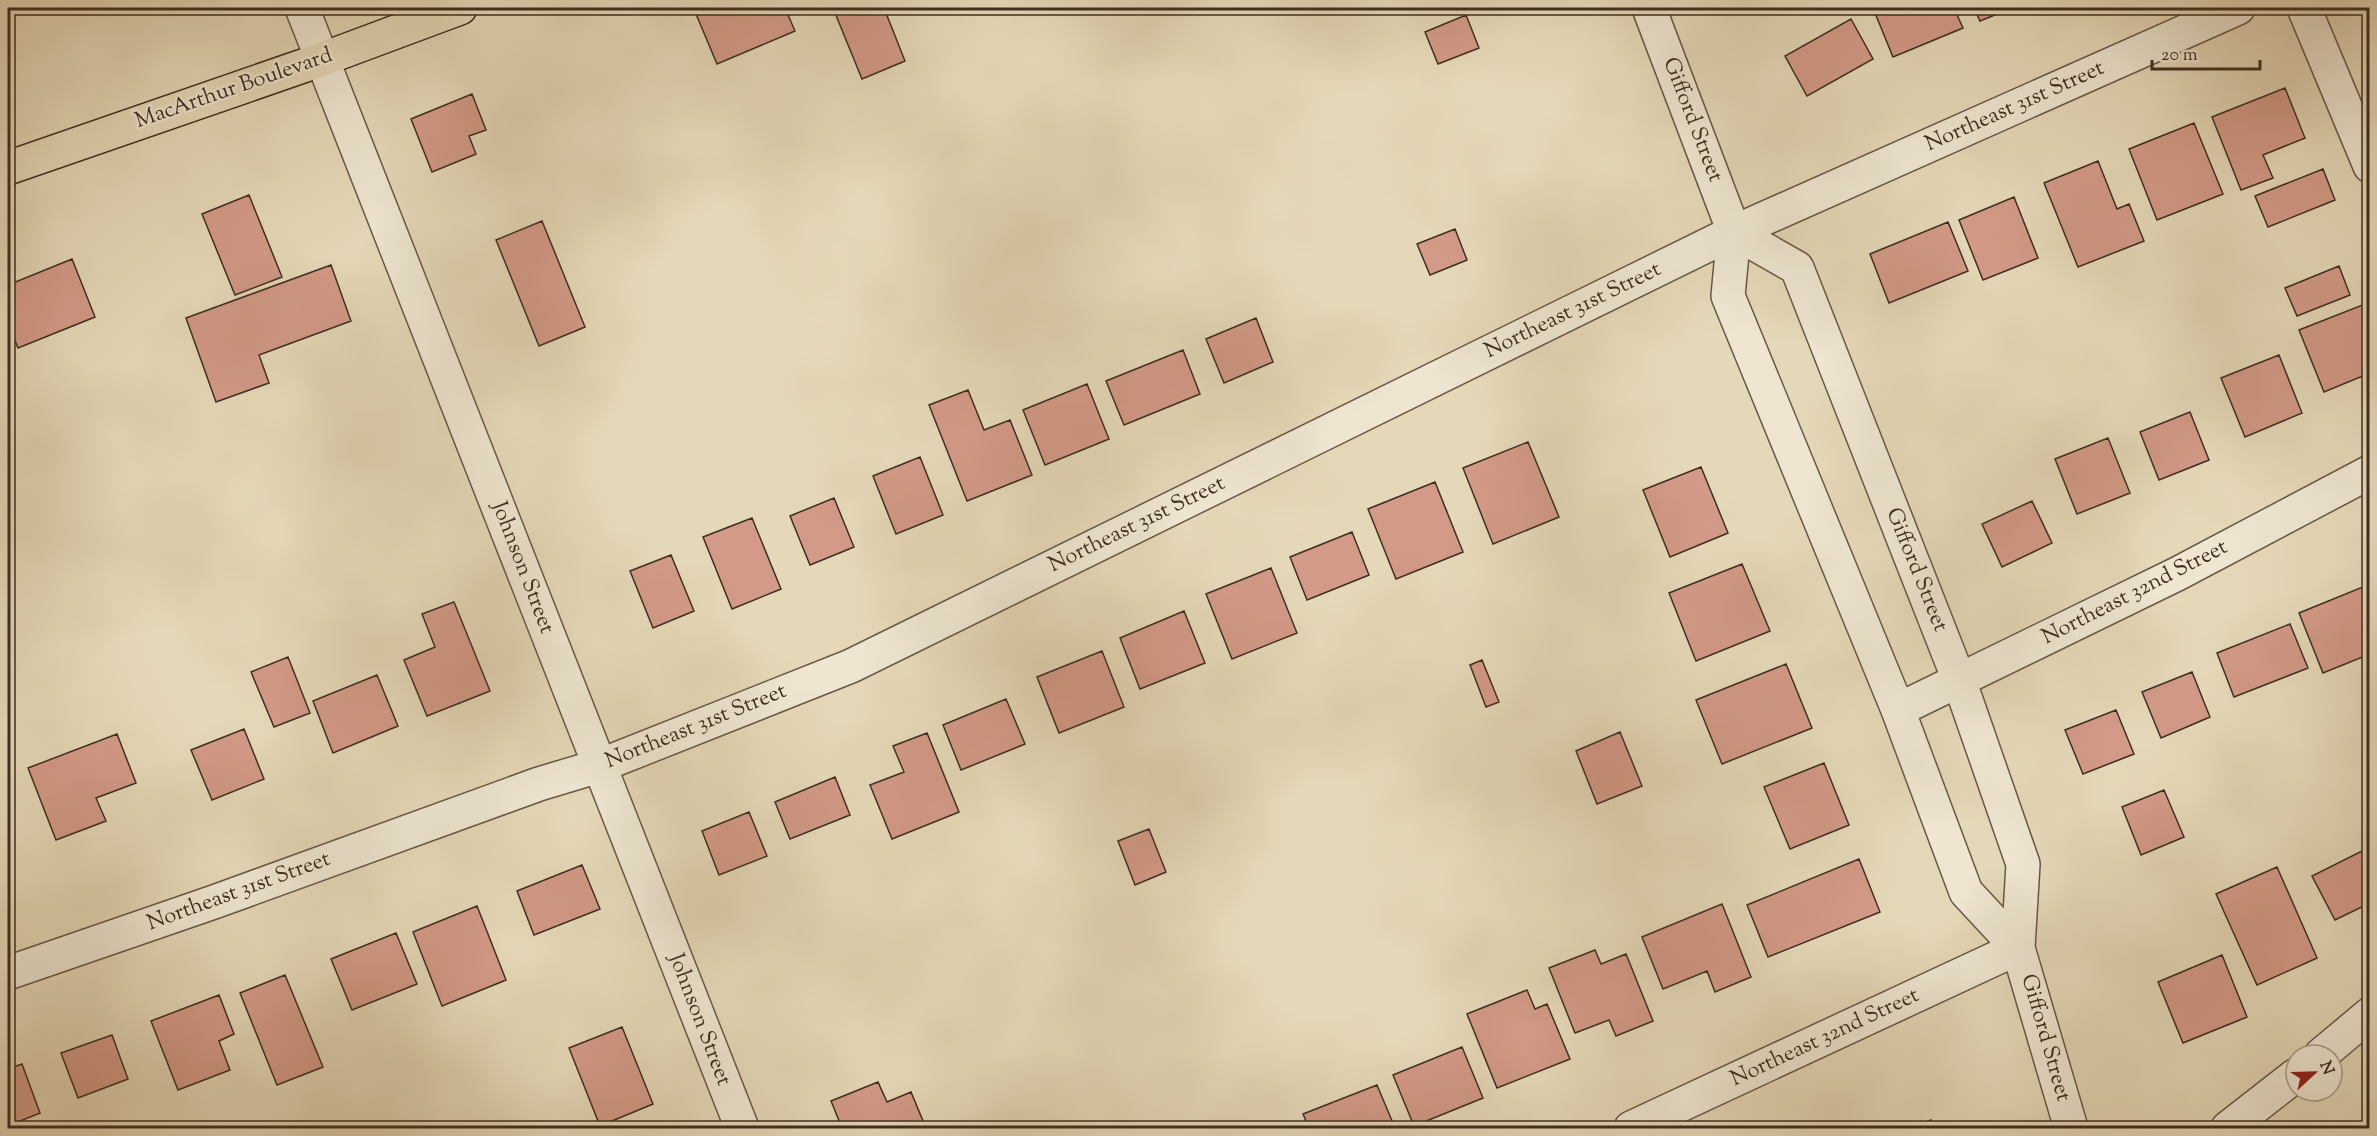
<svg xmlns="http://www.w3.org/2000/svg" width="2377" height="1136" font-family="'Sorts Mill Goudy',serif">
<rect width="100%" height="100%" fill="#e5d8b8"/>
<filter id="stains"><feTurbulence type="fractalNoise" baseFrequency=".00333" numOctaves="4"/><feColorMatrix values="0 0 0 0 .2 0 0 0 0 .09 0 0 0 0 .02 0 0 0 .5 -.17"/></filter>
<radialGradient id="worn" r=".72"><stop offset=".6" stop-color="#630" stop-opacity="0"/><stop offset="1" stop-color="#630" stop-opacity=".3"/></radialGradient>
<path fill="#d39a87" stroke="#3e2e21" stroke-width="1.5" d="M712,8H785L795,31L717,64L696,14Z
M833,8H884L905,61L862,79Z
M1873,8H1954L1963,28L1893,57Z
M1974,8H2012L1980,21Z
M1466,15L1479,48L1438,64L1425,32Z
M1851,19L1873,59L1807,96L1785,56Z
M2285,88L2305,138L2263,155L2273,178L2241,190L2212,117Z
M472,94L486,130L469,136L476,154L432,172L411,119Z
M2194,123L2223,194L2157,220L2129,149Z
M2098,161L2117,209L2129,204L2144,241L2078,267L2044,183Z
M2323,169L2335,200L2268,227L2255,196Z
M249,195L282,277L235,295L202,214Z
M2014,197L2038,258L1983,280L1959,220Z
M542,221L585,327L539,346L496,240Z
M1948,222L1968,271L1889,303L1870,254Z
M1455,229L1467,260L1430,275L1417,244Z
M72,259L95,317L18,348L8,323V285Z
M331,265L351,321L259,355L269,383L216,402L186,318Z
M2339,266L2350,295L2297,316L2285,288Z
M2370,302V373L2324,392L2299,330Z
M1256,318L1273,362L1224,383L1206,339Z
M1183,350L1200,394L1124,425L1106,381Z
M2279,355L2302,413L2245,437L2221,378Z
M1087,384L1109,439L1045,465L1023,410Z
M968,390L984,430L1010,420L1032,475L967,501L929,405Z
M2190,412L2209,460L2159,480L2140,432Z
M2108,438L2130,493L2077,514L2055,459Z
M1528,442L1559,517L1493,544L1463,468Z
M920,457L943,515L896,534L873,476Z
M1701,467L1728,533L1670,557L1643,490Z
M1435,482L1463,552L1396,579L1368,509Z
M834,498L854,547L810,565L790,516Z
M2032,501L2052,543L2002,567L1982,524Z
M752,518L781,589L732,609L703,537Z
M1352,532L1369,575L1307,600L1290,557Z
M671,555L694,611L653,628L630,571Z
M1742,564L1770,631L1696,661L1669,593Z
M1271,568L1297,633L1232,659L1206,594Z
M2370,584V624L2367,625L2370,630V654L2323,673L2299,613Z
M454,602L490,691L427,716L404,660L435,647L422,614Z
M1184,611L1205,663L1140,689L1120,638Z
M2290,624L2308,668L2234,697L2217,653Z
M1102,651L1124,707L1059,733L1037,677Z
M288,657L310,713L274,727L251,672Z
M1482,660L1499,702L1486,707L1470,665Z
M1786,664L1812,728L1722,764L1696,700Z
M2192,672L2210,717L2161,738L2142,692Z
M377,675L398,726L333,753L313,701Z
M1006,699L1025,744L961,770L943,725Z
M2116,710L2134,754L2083,774L2065,730Z
M244,729L264,779L212,800L191,750Z
M1620,732L1642,786L1597,804L1576,751Z
M927,733L959,812L892,839L870,785L904,772L893,746Z
M117,734L136,783L96,798L106,821L56,840L28,768Z
M1824,763L1849,825L1790,849L1764,787Z
M835,777L850,815L790,839L775,802Z
M2164,790L2184,837L2141,855L2122,807Z
M749,812L767,856L719,875L702,831Z
M1149,829L1166,872L1135,885L1118,841Z
M2370,847V903L2335,920L2312,876Z
M1859,859L1880,912L1768,957L1747,905Z
M582,865L600,909L534,935L517,891Z
M2277,867L2317,958L2257,985L2216,894Z
M1722,904L1751,977L1715,992L1707,971L1663,989L1642,937Z
M477,906L506,980L442,1006L413,932Z
M396,933L417,984L352,1010L331,959Z
M1595,950L1601,964L1626,954L1653,1021L1616,1036L1609,1020L1575,1033L1549,968Z
M2222,955L2247,1017L2183,1043L2158,982Z
M285,975L323,1067L277,1085L240,993Z
M1527,990L1535,1009L1547,1004L1570,1059L1497,1088L1467,1014Z
M219,995L234,1034L219,1041L230,1070L178,1090L151,1021Z
M622,1027L653,1104L600,1126L569,1048Z
M112,1035L128,1079L78,1098L61,1053Z
M1462,1047L1483,1098L1414,1126L1393,1075Z
M22,1064L40,1113L8,1126V1069Z
M878,1082L887,1102L911,1092L926,1128H842L831,1101Z
M1377,1085L1395,1128H1309L1303,1114Z
M1931,1120L1934,1128H1910Z"/>
<g fill="none" stroke-linecap="round" stroke-linejoin="round">
<g stroke="#685847" stroke-width="36">
<path id="minor" d="M302,8L742,1128
M1649,8L1734,232L1728,296L1898,710L1966,892L2018,948
M2304,8L2370,166
M1734,232L1797,268L1959,680L2023,864L2018,948L2071,1128
M1898,710L2177,574L2370,472
M8,973L214,902L539,784L599,766L851,666L1734,232L2238,8
M2321,1055L2370,1014
M1631,1128L2018,948
M2228,1128L2296,1075"/>
</g>
<g stroke="#3e2e21" stroke-width="36">
<path id="major" d="M8,168L323,59L460,8"/>
</g>
<use href="#minor" stroke="#eee6d1" stroke-width="33"/>
<use href="#major" stroke="#e5d8b8" stroke-width="33"/>
</g>
<g text-anchor="middle" dominant-baseline="central" stroke-width="4.5" stroke-linejoin="round" paint-order="stroke">
<g font-size="22" fill="#3e2e21" stroke="#eee6d1">
<text transform="translate(234 89) rotate(-19)">MacArthur Boulevard</text>
<text transform="translate(2015 107) rotate(-24)">Northeast 31st Street</text>
<text transform="translate(1692 120) rotate(69)">Gifford Street</text>
<text transform="translate(1573 311) rotate(-26)">Northeast 31st Street</text>
<text transform="translate(1137 525) rotate(-26)">Northeast 31st Street</text>
<text transform="translate(522 568) rotate(69)">Johnson Street</text>
<text transform="translate(1916 570) rotate(68)">Gifford Street</text>
<text transform="translate(2135 593) rotate(-27)">Northeast 32nd Street</text>
<text transform="translate(696 727) rotate(-22)">Northeast 31st Street</text>
<text transform="translate(239 892) rotate(-20)">Northeast 31st Street</text>
<text transform="translate(699 1020) rotate(69)">Johnson Street</text>
<text transform="translate(1825 1038) rotate(-25)">Northeast 32nd Street</text>
<text transform="translate(2045 1038) rotate(74)">Gifford Street</text>
</g>
</g>
<rect width="2377" height="1136" fill="none" stroke="#e5d8b8" stroke-width="30"/>
<rect x="9" y="9" width="2359" height="1118" fill="none" stroke="#3e2e21" stroke-width="3"/>
<rect x="15" y="15" width="2347" height="1106" fill="none" stroke="#3e2e21" stroke-width="1.5"/>
<g transform="translate(2314 1073) rotate(68)"><circle r="28" fill="#eee6d1" stroke="#a89c8b" stroke-width="1.5"/>
<path d="M0-4.5L10 22L0 15L-10 22Z" fill="#8f2418"/>
<text y="-9" font-size="16" font-weight="bold" text-anchor="middle" fill="#3e2e21">N</text>
</g>
<path d="M2152 60v9h108v-9" fill="none" stroke="#3e2e21" stroke-width="3"/>
<text x="2161" y="60" font-size="18" fill="#3e2e21" stroke="#eee6d1" stroke-width="4.5" paint-order="stroke">20 m</text>
<rect width="100%" height="100%" filter="url(#stains)"/>
<rect width="100%" height="100%" fill="url(#worn)"/>
</svg>
